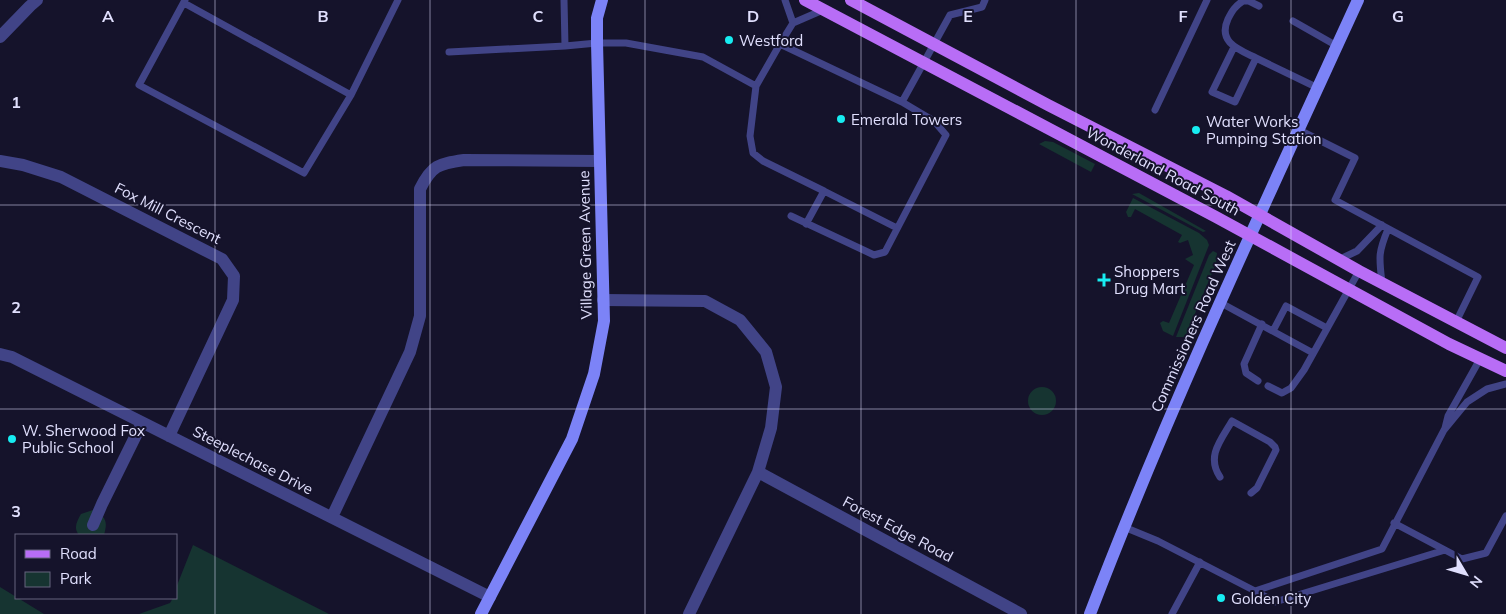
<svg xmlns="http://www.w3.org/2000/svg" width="1506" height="614" font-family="Mulish,sans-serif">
<rect width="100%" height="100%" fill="#15132b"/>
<path fill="#163431" d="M1045,141L1053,142L1095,164L1091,172L1039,144Z
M1139,193L1206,231L1203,232L1132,194Z
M1133,198L1199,233L1207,240L1209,245L1173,336L1163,331L1160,323L1163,321L1169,323L1194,265L1185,259L1193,255L1188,240L1180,243L1178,242L1182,235L1135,209L1131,217H1128L1126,212Z
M1213,251L1217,253L1216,264L1185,337H1176L1209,255Z
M1028 401a14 14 0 1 1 28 0a14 14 0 1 1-28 0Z
M93,510C106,517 108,521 104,535H79C73,528 77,521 81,514Z
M193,545L329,614H139L170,603L173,598H176V588Z
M0,587L44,614H0Z"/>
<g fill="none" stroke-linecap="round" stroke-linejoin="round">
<path stroke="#414487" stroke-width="7" d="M564,0L565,46
M785,0L793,23
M184,3L351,95L304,173L139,85L185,0
M823,10L793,23L780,44L902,102
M1293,21L1337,46
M1234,47L1212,92L1235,102L1256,58L1318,88
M449,52L565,46L597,43H626L703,57L756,86L780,44
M1256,58C1240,50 1217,43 1228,19C1232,11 1235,6 1243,1H1249L1259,6
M756,86L750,136L753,153L763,161L824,191L806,224
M351,95L398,0
M1155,110L1207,0
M1299,130L1355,158L1335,200L1478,277L1456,322
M824,191L897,228
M791,216L874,255L885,252L946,135L934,121L902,102L950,15L982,7L985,0
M1338,260L1357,251L1382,225
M1382,283C1379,257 1378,253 1388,229
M1221,303L1313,353
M1273,331L1286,306L1327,328
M1258,381L1246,373L1244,364L1262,324
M1268,386L1282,393L1291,388L1304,370L1359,271
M1445,428L1448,416L1480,359
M1220,477C1206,456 1221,440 1232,421L1270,442L1275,447L1276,450L1257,488L1251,493
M1394,523L1462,559L1486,553L1506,516
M1124,527L1158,541L1255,591L1382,549L1444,430L1467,402L1487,389L1506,384
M1255,591L1275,602L1445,550
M1172,614L1200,562"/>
<path stroke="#414487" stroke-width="12" d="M0,37L30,6L37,0
M0,161L23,165L61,177L222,259L234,276L233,300L169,436
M603,300L705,301L740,320L766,352L776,387L771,428L758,472L689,614
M0,354L12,357L490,597
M758,472L1021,614
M332,517L410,352L420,316V189C432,165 438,164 464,160L600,161
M93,525L102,504L142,423"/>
<path stroke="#7c83f7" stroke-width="12" d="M481,614L572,439L594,374L604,321L597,43V18L602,0
M1090,614C1170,405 1265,203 1358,0"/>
<path stroke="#b86df6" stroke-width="12" d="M805,0L1216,217L1449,344L1506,371
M851,0L1048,105L1226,196L1359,271L1506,348"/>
</g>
<path fill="none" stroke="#e0dffd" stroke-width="1" stroke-opacity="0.55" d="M215,0V614M430,0V614M645,0V614M861,0V614M1076,0V614M1291,0V614M0,205H1506M0,409H1506"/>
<g fill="#17ecf1" stroke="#15132b" stroke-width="2">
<circle cx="729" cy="40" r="5"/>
<circle cx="841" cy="119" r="5"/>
<circle cx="1196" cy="130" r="5"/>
<path d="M1101.5 272.5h5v5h5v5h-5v5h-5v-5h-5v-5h5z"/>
<circle cx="12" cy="439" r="5"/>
<circle cx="1221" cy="598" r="5"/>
</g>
<g text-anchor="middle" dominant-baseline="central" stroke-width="4" stroke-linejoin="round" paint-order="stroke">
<g font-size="15" fill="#e0dffd" stroke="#15132b" text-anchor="start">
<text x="739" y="40">Westford</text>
<text x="851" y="119">Emerald Towers</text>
<text x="1206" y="121">Water Works<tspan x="1206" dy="17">Pumping Station</tspan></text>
<text x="1114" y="271">Shoppers<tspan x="1114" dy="17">Drug Mart</tspan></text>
<text x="22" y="430">W. Sherwood Fox<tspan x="22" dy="17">Public School</tspan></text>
<text x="1231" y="598">Golden City</text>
</g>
<g font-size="15" fill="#e0dffd" stroke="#15132b">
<text transform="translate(1163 171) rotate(28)">Wonderland Road South</text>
<text transform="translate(168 213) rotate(27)">Fox Mill Crescent</text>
<text transform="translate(585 245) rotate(-91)">Village Green Avenue</text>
<text transform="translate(1193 326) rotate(-66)">Commissioners Road West</text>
<text transform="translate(253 460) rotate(27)">Steeplechase Drive</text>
<text transform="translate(898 529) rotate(28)">Forest Edge Road</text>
</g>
</g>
<g font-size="16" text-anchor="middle" font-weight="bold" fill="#e0dffd" stroke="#15132b" stroke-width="4" stroke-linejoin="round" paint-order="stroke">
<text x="108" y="22">A</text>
<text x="323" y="22">B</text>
<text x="538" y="22">C</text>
<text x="753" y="22">D</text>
<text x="968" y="22">E</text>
<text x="1183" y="22">F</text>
<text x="1398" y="22">G</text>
<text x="16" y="108">1</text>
<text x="16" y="313">2</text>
<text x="16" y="517">3</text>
</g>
<rect x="15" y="534" width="162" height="65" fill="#15132b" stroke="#66657f"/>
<rect x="25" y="550" width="25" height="8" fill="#b86df6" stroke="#66657f"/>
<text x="60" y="559" font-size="15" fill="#e0dffd">Road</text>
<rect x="25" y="572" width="25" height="15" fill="#163431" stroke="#66657f"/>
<text x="60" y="584" font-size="15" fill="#e0dffd">Park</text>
<g transform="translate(1466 574) rotate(128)" stroke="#15132b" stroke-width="4" paint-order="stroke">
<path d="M0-4L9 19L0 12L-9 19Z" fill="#e0dffd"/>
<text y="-8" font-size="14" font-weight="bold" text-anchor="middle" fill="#e0dffd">N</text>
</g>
</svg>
